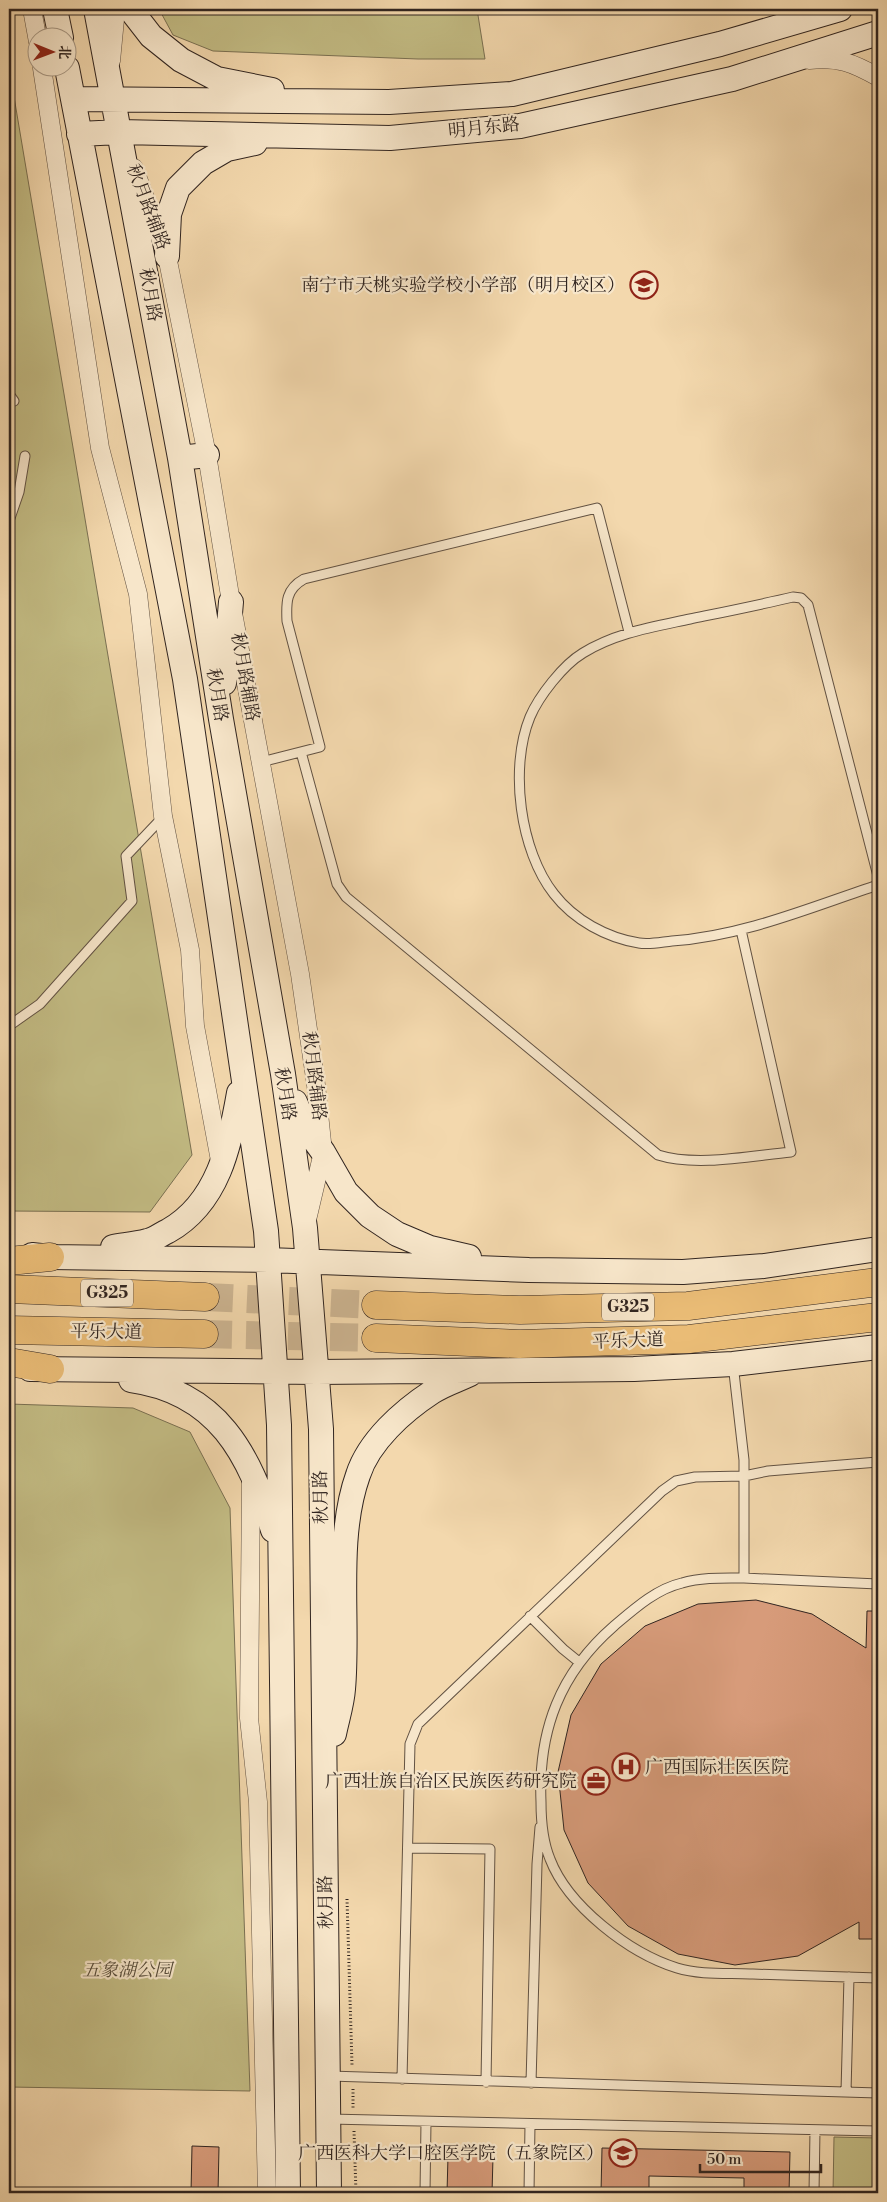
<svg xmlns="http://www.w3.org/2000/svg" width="887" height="2202" font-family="'Libre Bodoni','Noto Serif SC',serif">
<rect width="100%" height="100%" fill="#f3d8ad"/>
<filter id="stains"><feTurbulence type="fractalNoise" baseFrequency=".004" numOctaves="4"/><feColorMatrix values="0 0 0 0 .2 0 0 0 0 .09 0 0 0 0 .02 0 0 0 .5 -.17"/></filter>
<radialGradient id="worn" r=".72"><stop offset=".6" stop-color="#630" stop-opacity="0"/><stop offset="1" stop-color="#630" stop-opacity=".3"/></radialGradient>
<path fill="#c3bc84" stroke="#7a7052" d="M159,9H477L485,59H418L213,51L173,35Z
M9,67L192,1155L150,1212L9,1211Z
M9,1404L133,1408L190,1432L230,1508L250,2091L9,2087Z
M834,2137L878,2138V2193H833Z"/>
<path fill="#d79b7a" stroke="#312520" d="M756,1600L812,1614L866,1648L867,1611H878V1939H859V1922L798,1956L735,1965L678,1954L628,1926L588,1883L564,1830L558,1772L571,1715L601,1664L645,1626L698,1604Z
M192,2146L219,2147L218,2193H191Z
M602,2148L790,2152L789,2193H744V2178L649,2176V2193H601Z
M448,2156L493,2157L492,2193H447Z"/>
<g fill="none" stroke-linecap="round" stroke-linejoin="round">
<path stroke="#ccb491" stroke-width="28" stroke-dasharray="28 14" stroke-linecap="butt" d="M205,1297L376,1305
M204,1334L376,1338"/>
<g stroke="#625243" stroke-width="11">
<path id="service" d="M9,394L14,401
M9,521L19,492L25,456
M301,752L337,884L346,897L658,1155C696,1167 750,1156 791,1152L741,930
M261,762L320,747L287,621C286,602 286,589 304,579L597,508L629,632
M878,876L808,605L801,598L793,597C759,605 724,612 690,619C653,627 615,633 583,653C563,665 539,696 530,717C509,768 520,851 554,894C574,920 607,938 639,943C649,945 662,942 672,941C744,936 811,907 878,885
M9,1024L13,1023L40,1004L132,901L126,856L163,817
M733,1364L744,1460V1578C724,1578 702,1577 682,1583C656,1589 634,1609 614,1626C560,1673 538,1730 541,1802C541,1820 543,1842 550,1859C568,1906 629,1953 677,1968C700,1975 726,1973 750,1974C793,1975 836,1977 878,1978
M744,1578L878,1584
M530,1616L563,1649L579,1662
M408,1848L490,1849L486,2082
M329,2076L878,2093
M402,2079L410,1744L418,1724L662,1491L676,1481L695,1477L744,1476L768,1471L878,1462
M531,2083L537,1864L540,1827
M846,2092L849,1977
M329,2119L878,2131
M425,2193L426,2122
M529,2193L530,2124
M814,2193L815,2130"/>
</g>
<g stroke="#625243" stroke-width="19">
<path id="minor" d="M32,9L38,42
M809,60C839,57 853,63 878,77
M111,61L116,9
M42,68L100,448L138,594L163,816L190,950L195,1026L221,1166
M134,168L167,256L207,455L231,602L300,974L316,1085L323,1152L307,1220
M251,1481L249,1718L258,1802L267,2193"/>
</g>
<g stroke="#312520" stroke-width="26">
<path id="secondary" d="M55,9L61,38
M96,9L180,458L221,719L283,1074L305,1228L321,1429L329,2193
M130,9L151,36L181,60L217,79L272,90
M67,68L185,679L266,1231L279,1425L288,2193
M73,99L389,102L512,94L720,44L840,9
M79,134L120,132L390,138L520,126L732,79L878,33
M167,256L169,214L178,188L203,163L227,149L255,143
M180,458L207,455
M224,683L231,602
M295,1102L307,1130L323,1152L346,1192L370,1216L397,1234L430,1248L469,1257
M113,1247C124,1245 136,1244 147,1241C154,1240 161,1234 168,1231C218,1203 230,1145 239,1093
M32,1255L50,1257L268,1260L529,1270L683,1272L764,1266L878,1249
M30,1369L316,1372L634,1369L733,1364L878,1347
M131,1380C218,1392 249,1454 273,1530
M334,1734C337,1719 342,1704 343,1689C349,1621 335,1539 358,1475C369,1441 403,1411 432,1392C444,1384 458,1380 470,1374"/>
</g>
<g stroke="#312520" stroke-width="29">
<path id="trunk" d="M9,1261L50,1257
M9,1289L205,1297
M376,1305L520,1310L688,1306L878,1282
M9,1330L204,1334
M376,1338L519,1344L689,1339L878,1317
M9,1362L50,1369"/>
</g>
<path stroke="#312520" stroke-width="3" stroke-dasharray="1 2.5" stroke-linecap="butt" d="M347,1899L352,2065
M353,2089V2108
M354,2131L356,2193"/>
<use href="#service" stroke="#f7e6ca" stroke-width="9"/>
<use href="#minor" stroke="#f7e6ca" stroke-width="18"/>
<use href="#secondary" stroke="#f7e6ca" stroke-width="24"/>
<use href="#trunk" stroke="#eabc76" stroke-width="28"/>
</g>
<defs>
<g id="school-ring" transform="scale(1.4375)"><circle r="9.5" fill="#f7e6ca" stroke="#8f2418" stroke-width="1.5"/><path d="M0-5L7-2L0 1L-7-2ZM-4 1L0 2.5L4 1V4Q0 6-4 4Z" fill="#8f2418"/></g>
<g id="hospital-ring" transform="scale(1.4375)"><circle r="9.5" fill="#f7e6ca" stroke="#8f2418" stroke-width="1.5"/><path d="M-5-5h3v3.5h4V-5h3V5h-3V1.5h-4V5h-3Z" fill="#8f2418"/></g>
<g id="office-ring" transform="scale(1.4375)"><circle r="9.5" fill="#f7e6ca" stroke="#8f2418" stroke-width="1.5"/><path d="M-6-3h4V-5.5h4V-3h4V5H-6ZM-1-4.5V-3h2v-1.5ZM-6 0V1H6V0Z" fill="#8f2418"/></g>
<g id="university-ring" transform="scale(1.4375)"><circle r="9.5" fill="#f7e6ca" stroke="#8f2418" stroke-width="1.5"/><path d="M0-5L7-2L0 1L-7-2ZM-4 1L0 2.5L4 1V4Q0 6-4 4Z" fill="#8f2418"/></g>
</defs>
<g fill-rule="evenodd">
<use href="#school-ring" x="644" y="285"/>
<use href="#hospital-ring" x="626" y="1767"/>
<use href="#office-ring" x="596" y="1781"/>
<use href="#university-ring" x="623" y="2153"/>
</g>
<g text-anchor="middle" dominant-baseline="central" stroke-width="4.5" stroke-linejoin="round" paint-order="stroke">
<g fill="#f7e6ca" stroke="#6c5f53" stroke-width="1">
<rect x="81" y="1279.5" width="52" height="27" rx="4"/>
<rect x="602" y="1293.5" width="52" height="27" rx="4"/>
</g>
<g font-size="16" font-weight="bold" fill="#312520">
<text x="107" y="1293">G325</text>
<text x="628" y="1307">G325</text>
</g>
<g font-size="18" fill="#312520" stroke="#f7e6ca">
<text transform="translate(484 128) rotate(-6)">明月东路</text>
<text transform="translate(148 207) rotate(69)">秋月路辅路</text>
<text transform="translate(150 295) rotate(80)">秋月路</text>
<text transform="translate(245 677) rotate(80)">秋月路辅路</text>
<text transform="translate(217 695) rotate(81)">秋月路</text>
<text transform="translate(314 1076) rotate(83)">秋月路辅路</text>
<text transform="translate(285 1094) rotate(81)">秋月路</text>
<text transform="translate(106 1332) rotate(1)">平乐大道</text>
<text transform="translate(628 1341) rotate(-2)">平乐大道</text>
<text transform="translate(321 1497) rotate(-91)">秋月路</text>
<text transform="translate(326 1902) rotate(-91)">秋月路</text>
</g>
<g font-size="18" fill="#312520" stroke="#f7e6ca" text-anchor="end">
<text x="625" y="285">南宁市天桃实验学校小学部（明月校区）</text>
<text x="645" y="1767" text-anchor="start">广西国际壮医医院</text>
<text x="577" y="1781">广西壮族自治区民族医药研究院</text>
<text x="604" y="2153">广西医科大学口腔医学院（五象院区）</text>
</g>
<g font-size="18" font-style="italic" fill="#564b39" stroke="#f7e6ca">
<text x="127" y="1970">五象湖公园</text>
</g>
</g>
<rect width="887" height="2202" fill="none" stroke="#f3d8ad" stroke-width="30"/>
<rect x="10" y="10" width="867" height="2182" fill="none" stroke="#312520" stroke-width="2.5"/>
<rect x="15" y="15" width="857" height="2172" fill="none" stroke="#312520"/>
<g transform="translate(52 52) rotate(91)"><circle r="24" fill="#f7e6ca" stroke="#a89986"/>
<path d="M0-4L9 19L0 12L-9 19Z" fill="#8f2418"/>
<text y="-8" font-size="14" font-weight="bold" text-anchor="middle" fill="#312520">北</text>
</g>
<path d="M700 2164v8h121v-8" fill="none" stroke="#312520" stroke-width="2.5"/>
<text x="707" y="2164" font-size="15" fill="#312520" stroke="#f7e6ca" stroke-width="4" paint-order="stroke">50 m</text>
<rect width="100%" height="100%" filter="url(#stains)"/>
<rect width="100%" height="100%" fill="url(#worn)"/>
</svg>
